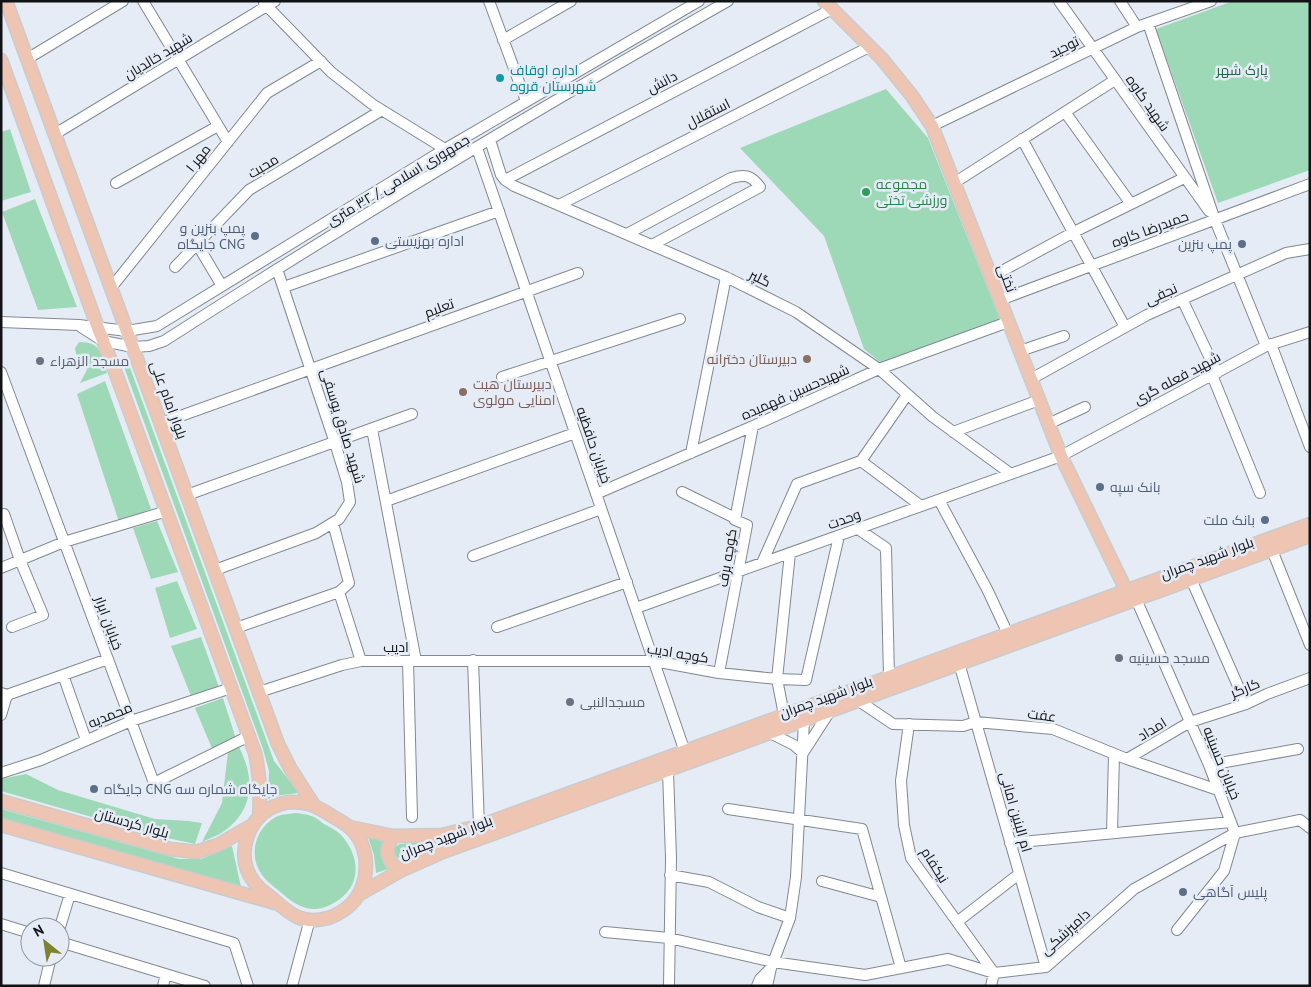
<svg xmlns="http://www.w3.org/2000/svg" width="1311" height="987" font-family="'PT Sans',Cairo,sans-serif">
<rect width="100%" height="100%" fill="#e6ecf6"/>
<path fill="#9dd9b6" d="M1233,1H1310V170L1218,203L1156,29Z
M886,89L928,138L1001,322L887,368L864,349L824,236L740,148Z
M10,129L31,192L1,201V132Z
M35,199L77,307L38,310L2,212Z
M79,342C102,342 100,353 107,373L80,383L87,370L85,364L76,354L75,348Z
M129,365L274,761L299,793L282,795L268,799L269,771L263,749L124,367Z
M105,381L151,509L119,522L77,394Z
M157,521L178,572L151,579L133,528Z
M177,581L197,629L170,638L155,588Z
M201,637L220,690L193,701L171,646Z
M223,698L236,739L214,753L195,708Z
M239,747C254,776 255,807 227,829C220,835 210,838 202,842L222,803L228,752Z
M26,774L58,790L155,819L188,821L202,823L195,844L158,836L1,791V779Z
M1,809L179,859H201L232,846L241,887L1,818Z
M296,813C301,814 307,814 311,816C316,817 320,821 324,824C330,827 336,830 340,834C362,857 362,889 332,904C310,916 295,905 278,890C270,884 262,877 258,868C249,848 259,825 278,816C283,814 290,814 296,813Z
M368,837L385,840C380,853 381,858 391,868L376,873L374,855Z
M436,841L438,846L400,858L395,857L392,853L394,847L400,844Z"/>
<g fill="none" stroke-linecap="round" stroke-linejoin="round">
<g stroke="#828891" stroke-width="12">
<path id="minor" d="M143,1L228,142
M489,1L526,101
M1059,1L1209,211
M1120,1L1137,27
M264,3L331,72L372,104L445,149
M1148,23L1215,220L1266,346
M503,40L571,1
M27,59L123,1
M1065,112L1131,204
M932,126L1137,27L1211,1
M55,134L275,1
M1022,139L1125,327
M490,140L501,175L505,180L514,186L726,277L796,312L879,369L933,417L1011,474
M477,148L685,752
M505,180L832,9
M116,183L218,126
M954,183L1115,80
M559,205L869,47
M627,234L731,178C745,174 751,175 760,187L652,245
M197,244L222,286
M175,267L249,190L382,110
M991,277L1074,232L1184,178
M284,287L499,211
M111,288L267,93L321,61
M1182,299L1217,373
M1000,300L1310,184
M1,322L79,325L127,331L157,326L445,149L699,1
M81,327L103,341L133,347L149,346L164,341C349,222 537,109 728,1
M1271,344L1310,447
M1020,351L1064,336
M1,372L154,783L249,736
M1212,375L1260,493
M502,377L680,319
M1031,379L1147,315L1286,253L1310,249
M161,423L578,273
M1048,424L1085,407
M372,429L416,661
M953,432L1039,400
M691,453L726,277
M861,461L907,395
M682,492L735,518
M596,494L753,426L879,369L1008,322
M187,495L412,414
M939,500L987,589L1008,634
M386,501L575,433
M4,514L20,560L43,615L12,627
M858,529L886,548L889,677
M1272,550L1310,645
M790,553L777,679L806,680L839,536
M473,556L601,509
M762,563L797,484L861,461L921,506
M1,568L64,542L167,511
M215,570L316,533L339,519L350,502L347,482L335,443L277,269
M1191,579L1246,704
M339,592L361,661
M1136,599L1209,765L1235,833L1224,871L1177,930
M636,608L1061,456L1266,346L1310,332
M497,627L627,582
M236,628L339,592L349,583L333,523
M473,660L479,826
M408,661L412,817
M959,663L1046,967
M719,673L747,525L735,520L753,426
M63,675L86,740
M259,692L342,665L361,661H654L719,673L777,679L784,715
M1,693L7,695L108,659
M859,701L893,724L963,726L976,722L1053,729L1127,759L1218,790
M1,715L7,695
M909,724L901,781L904,825L911,858L994,973L991,986
M770,733L794,745L803,753L830,711
M1127,759L1190,722L1246,704L1267,694L1310,678
M1209,765L1298,749
M668,771L671,858L669,986
M1,773L41,760L131,721L231,688
M728,809L862,829L901,968
M1112,833L1114,754
M1010,843L1231,822
M1,873L234,943L248,986
M670,875L709,882L758,907L790,918
M822,881L881,897
M957,922L1019,874
M1,924L30,933
M60,927L70,894
M605,932L669,938L773,962L865,975L948,959L994,973L1046,967L1134,889L1235,833L1300,820L1310,828
M60,942L205,986
M44,986L51,957
M163,986L166,974
M292,986L310,919
M757,986L760,979L771,968
M767,986L771,968L790,918L796,877L804,721"/>
</g>
<g stroke="#cacbcc" stroke-width="15">
<path id="major" d="M6,1L278,744L290,768L313,804
M824,1L882,59L912,96L932,126L1061,456L1126,590L1130,594
M1,60L98,328L116,374L255,753C260,775 261,794 259,817
M1,801L170,849L196,852L218,845L251,826
M290,802C309,802 316,806 332,816C337,819 343,822 348,826C368,842 370,870 360,892C354,904 341,914 328,918C303,925 291,915 274,900C267,894 259,889 254,882C236,859 245,824 269,809C276,805 283,803 290,802Z
M1,825L275,903
M349,827L393,836L442,835L479,826L1310,524
M393,836C384,851 386,860 400,871
M358,895L400,871L443,852L1310,536"/>
</g>
<use href="#minor" stroke="#fff" stroke-width="10"/>
<use href="#major" stroke="#eec5b3" stroke-width="12"/>
</g>
<circle fill="#0f9aa8" stroke="#e6ecf6" stroke-width="2" cx="500" cy="78" r="5"/>
<circle fill="#2e9e5b" stroke="#e6ecf6" stroke-width="2" cx="866" cy="192" r="5"/>
<g fill="#5c6f8a" stroke="#e6ecf6" stroke-width="2">
<circle cx="255" cy="236" r="5"/>
<circle cx="375" cy="241" r="5"/>
<circle cx="1242" cy="244" r="5"/>
<circle cx="1100" cy="487" r="5"/>
<circle cx="1265" cy="520" r="5"/>
<circle cx="94" cy="789" r="5"/>
<circle cx="1183" cy="892" r="5"/>
</g>
<g fill="#8d6e63" stroke="#e6ecf6" stroke-width="2">
<circle cx="807" cy="359" r="5"/>
<circle cx="463" cy="392" r="5"/>
</g>
<g fill="#6b7280" stroke="#e6ecf6" stroke-width="2">
<circle cx="40" cy="361" r="5"/>
<circle cx="1119" cy="658" r="5"/>
<circle cx="570" cy="702" r="5"/>
</g>
<g text-anchor="middle" dominant-baseline="central" stroke-width="5" stroke-linejoin="round" paint-order="stroke">
<g font-size="14" fill="#101216" stroke="#e6ecf6">
<text transform="translate(1064 47) rotate(-26)">توحید</text>
<text transform="translate(158 56) rotate(-31)">شهید خالدیان</text>
<text transform="translate(662 82) rotate(-28)">دانش</text>
<text transform="translate(1148 103) rotate(55)">شهید کاوه</text>
<text transform="translate(708 113) rotate(-27)">استقلال</text>
<text transform="translate(198 158) rotate(-51)">مهر ۱</text>
<text transform="translate(263 166) rotate(-31)">محبت</text>
<text transform="translate(398 180) rotate(-31)">جمهوری اسلامی / ۳۲ متری</text>
<text transform="translate(1150 229) rotate(-20)">حمیدرضا کاوه</text>
<text transform="translate(760 278) rotate(26)">گلپر</text>
<text transform="translate(1007 278) rotate(69)">تختی</text>
<text transform="translate(1161 294) rotate(-24)">نجفی</text>
<text transform="translate(439 308) rotate(-20)">تعلیم</text>
<text transform="translate(1177 378) rotate(-28)">شهید فعله گری</text>
<text transform="translate(795 392) rotate(-24)">شهیدحسین فهمیده</text>
<text transform="translate(169 400) rotate(70)">بلوار امام علی</text>
<text transform="translate(343 426) rotate(73)">شهید صادق یوسفی</text>
<text transform="translate(594 445) rotate(71)">خیابان حافظیه</text>
<text transform="translate(844 519) rotate(-20)">وحدت</text>
<text transform="translate(727 558) rotate(-81)">کوچه برف</text>
<text transform="translate(1207 558) rotate(-20)">بلوار شهید چمران</text>
<text transform="translate(109 623) rotate(70)">خیابان ابرار</text>
<text x="396" y="647">ادیب</text>
<text transform="translate(678 653) rotate(9)">کوچه ادیب</text>
<text transform="translate(1245 688) rotate(-22)">کارگر</text>
<text transform="translate(826 697) rotate(-20)">بلوار شهید چمران</text>
<text transform="translate(110 715) rotate(-22)">محمدیه</text>
<text transform="translate(1042 715) rotate(8)">عفت</text>
<text transform="translate(1152 729) rotate(-31)">امداد</text>
<text transform="translate(1222 763) rotate(68)">خیابان حسینیه</text>
<text transform="translate(1016 812) rotate(74)">ام البنین امانی</text>
<text transform="translate(132 823) rotate(16)">بلوار کردستان</text>
<text transform="translate(446 837) rotate(-21)">بلوار شهید چمران</text>
<text transform="translate(935 865) rotate(58)">نیکفام</text>
<text transform="translate(1065 932) rotate(-42)">دامپزشکی</text>
</g>
<g font-size="14" fill="#0d838f" stroke="#e6ecf6" text-anchor="start">
<text x="510" y="70">اداره اوقاف<tspan x="510" dy="16">شهرستان قروه</tspan></text>
</g>
<g font-size="14" fill="#1d6644" stroke="#e6ecf6">
<text x="1242" y="70">پارک شهر</text>
</g>
<g font-size="14" fill="#27864d" stroke="#e6ecf6" text-anchor="start">
<text x="876" y="184">مجموعه<tspan x="876" dy="16">ورزشی تختی</tspan></text>
</g>
<g font-size="14" fill="#4e5e75" stroke="#e6ecf6" text-anchor="start">
<text x="245" y="228" text-anchor="end">پمپ بنزین و<tspan x="245" dy="16">جایگاه CNG</tspan></text>
<text x="385" y="241">اداره بهزیستی</text>
<text x="1232" y="244" text-anchor="end">پمپ بنزین</text>
<text x="1110" y="487">بانک سپه</text>
<text x="1255" y="520" text-anchor="end">بانک ملت</text>
<text x="104" y="789">جایگاه CNG جایگاه شماره سه</text>
<text x="1193" y="892">پلیس آگاهی</text>
</g>
<g font-size="14" fill="#785e54" stroke="#e6ecf6" text-anchor="end">
<text x="797" y="359">دبیرستان دخترانه</text>
<text x="473" y="384" text-anchor="start">دبیرستان هیت<tspan x="473" dy="16">امنایی مولوی</tspan></text>
</g>
<g font-size="14" fill="#5b616d" stroke="#e6ecf6" text-anchor="start">
<text x="50" y="361">مسجد الزهراء</text>
<text x="1129" y="658">مسجد حسینیه</text>
<text x="580" y="702">مسجدالنبی</text>
</g>
</g>
<rect width="1311" height="987" fill="none" stroke="#101216" stroke-width="5"/>
<g transform="translate(45 942) rotate(330)"><circle r="24" fill="#e6ecf6" stroke="#90959c"/>
<path d="M0-4L9 19L0 12L-9 19Z" fill="#7d822d"/>
<text y="-8" font-size="14" font-weight="bold" text-anchor="middle" fill="#101216">N</text>
</g>
</svg>
